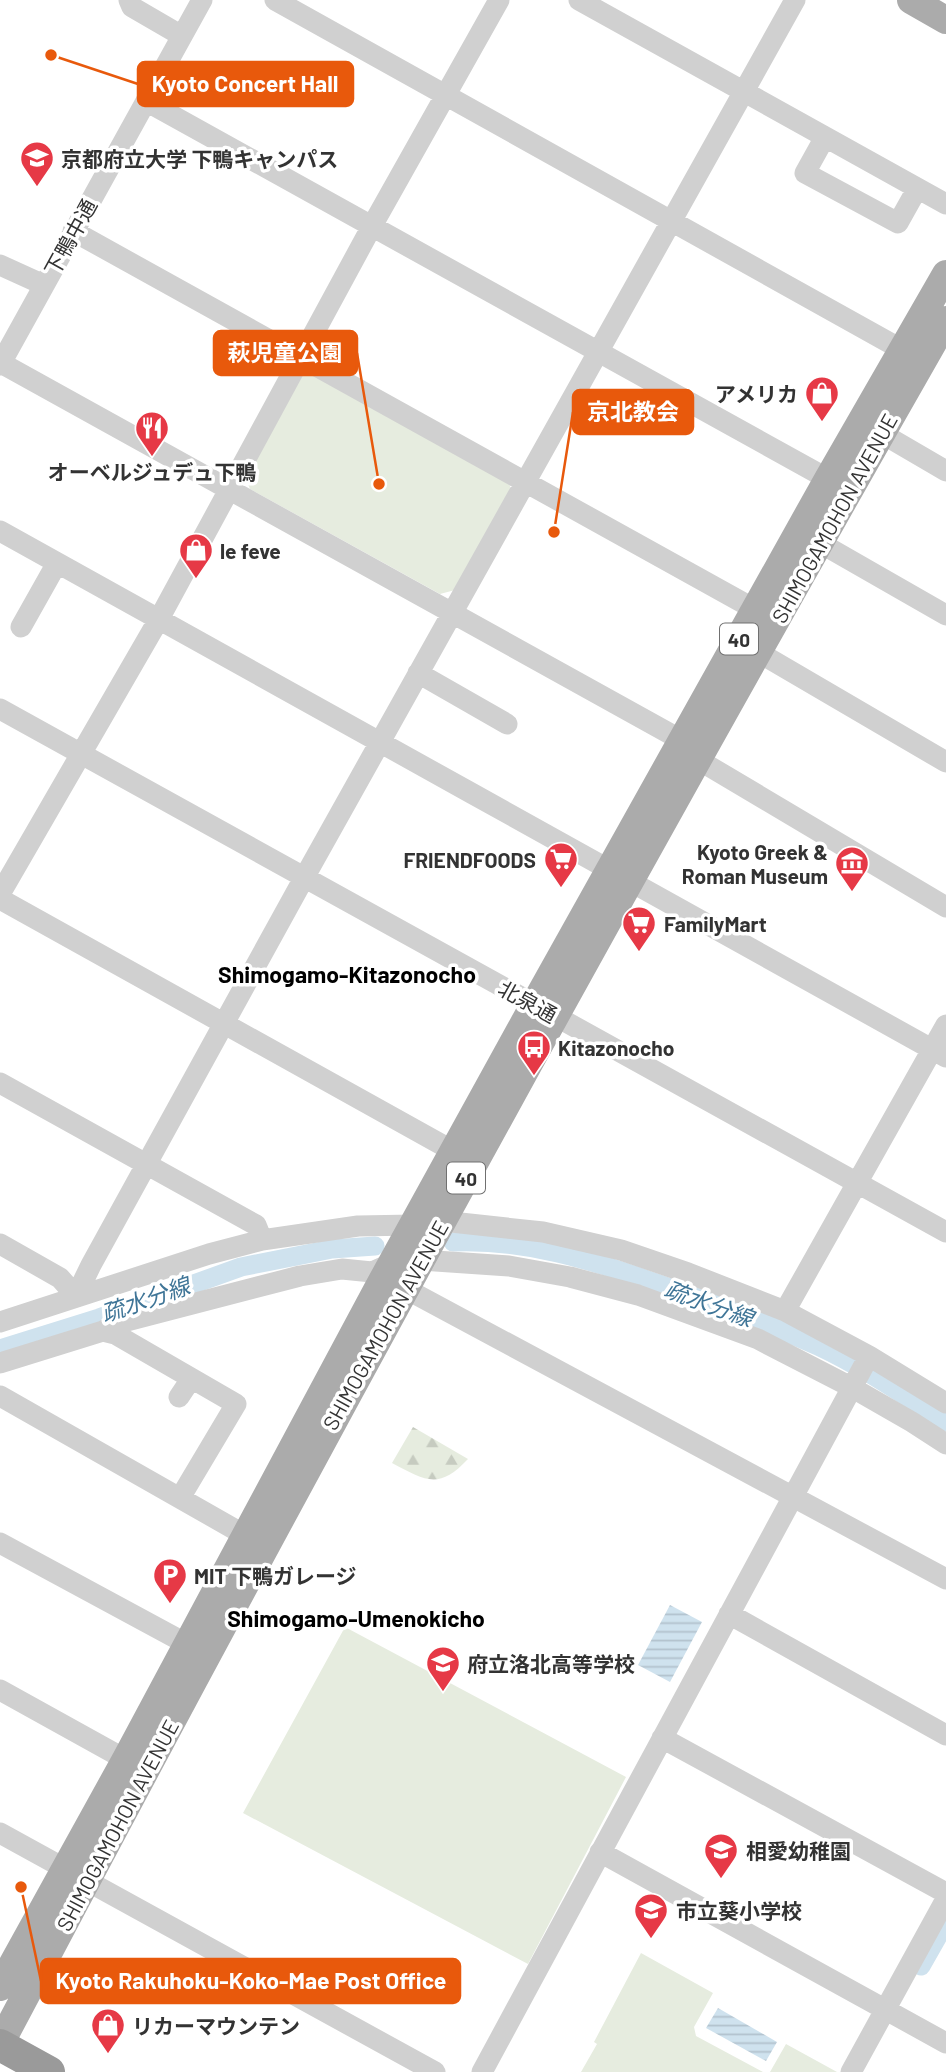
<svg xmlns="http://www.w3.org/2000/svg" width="946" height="2072" font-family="Barlow,'Noto Sans JP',sans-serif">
<defs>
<pattern id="forest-firs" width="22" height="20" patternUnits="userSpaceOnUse" patternTransform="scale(1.75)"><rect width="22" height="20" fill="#e6ecdf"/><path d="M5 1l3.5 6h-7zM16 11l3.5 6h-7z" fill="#c6cbc0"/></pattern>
<pattern id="water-rules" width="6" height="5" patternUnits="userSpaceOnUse" patternTransform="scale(1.75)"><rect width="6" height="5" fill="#cfe2ee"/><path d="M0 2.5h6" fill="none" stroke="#b2c2cd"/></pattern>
</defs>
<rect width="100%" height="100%" fill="#fff"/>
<path fill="url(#forest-firs)" d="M413,1427L468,1459C439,1490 426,1481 392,1463Z"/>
<path fill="#e6ecdf" d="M314,369L508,479L512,494L455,590L440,594L250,489L244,473L298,373Z
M345,1627L626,1777L528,1964L243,1813Z
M641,1953L713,1993L694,2027L696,2036L763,2072H581L597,2044L594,2042Z
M786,2044L837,2072H770Z"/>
<path fill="url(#water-rules)" d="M670,1605L702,1622L670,1682L638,1665Z
M718,2008L777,2042L766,2061L706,2028Z"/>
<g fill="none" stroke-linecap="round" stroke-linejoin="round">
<path stroke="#cfe2ee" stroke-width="19" d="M453,1242C526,1239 591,1260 659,1284C713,1303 766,1323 818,1346C863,1367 905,1396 946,1422
M0,1349L99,1318L241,1267L332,1249L375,1246
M921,1966L946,1922"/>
<path stroke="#d0d0d0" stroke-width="21" d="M129,0L132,7L182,36
M275,0L915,357
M579,0L946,204
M146,101L828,479
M825,137L805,173L898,223L917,189
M73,231L756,610
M0,265L44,285
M1,363L683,741L697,759L946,907
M0,365L202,0
M869,426L946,471
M0,531C316,705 630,883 946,1057
M808,536L946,615
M21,627L57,563
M746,645L946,762
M418,673L507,724
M0,709L946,1232
M0,894L159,619L372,226L499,0
M0,899L453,1151
M0,1083L256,1225L262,1240
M0,1244L60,1278L76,1296L91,1265L304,878L795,0
M393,1282L946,1579
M785,1311L946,1025
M0,1322L209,1254L262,1240L358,1226L413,1225L442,1221L543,1232L621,1250L688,1273L785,1311L869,1356L946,1403
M103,1331L115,1334L236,1404L180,1498
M0,1363L103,1331L115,1324L300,1276L342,1269L372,1272L392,1263L421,1260L509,1266L570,1277L638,1295L758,1339L851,1387L912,1422L946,1444
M0,1396L257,1542
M179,1397L191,1379
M0,1543L198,1650
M729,1614L946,1735
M0,1690L139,1767
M662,1738L946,1893
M0,1833L435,2072
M600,1852L946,2043
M482,2072L869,1356
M851,2072L946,1899"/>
<path stroke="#ababab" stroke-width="28" d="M911,0L946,20
M0,1987L126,1759L377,1290L534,1005L828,479L946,274
M0,2044C306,1465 621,889 946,320"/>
<path stroke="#9a9a9a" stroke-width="32" d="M0,2045L49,2072"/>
</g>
<defs>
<g id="university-pin" transform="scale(1.75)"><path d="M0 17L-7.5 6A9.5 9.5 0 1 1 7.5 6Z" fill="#e63946" stroke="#fff"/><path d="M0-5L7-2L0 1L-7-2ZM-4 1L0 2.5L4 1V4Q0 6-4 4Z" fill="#fff"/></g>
<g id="shop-pin" transform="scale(1.75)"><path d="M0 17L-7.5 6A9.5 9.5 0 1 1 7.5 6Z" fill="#e63946" stroke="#fff"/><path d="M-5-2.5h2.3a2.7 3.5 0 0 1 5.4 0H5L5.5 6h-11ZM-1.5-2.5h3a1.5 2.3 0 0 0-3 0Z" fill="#fff"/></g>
<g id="restaurant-pin" transform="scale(1.75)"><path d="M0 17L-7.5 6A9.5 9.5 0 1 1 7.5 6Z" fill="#e63946" stroke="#fff"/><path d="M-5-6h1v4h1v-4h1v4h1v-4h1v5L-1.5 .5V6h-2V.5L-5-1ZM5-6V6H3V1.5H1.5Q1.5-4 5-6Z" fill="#fff"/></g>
<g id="supermarket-pin" transform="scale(1.75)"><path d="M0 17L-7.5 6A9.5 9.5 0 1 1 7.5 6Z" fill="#e63946" stroke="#fff"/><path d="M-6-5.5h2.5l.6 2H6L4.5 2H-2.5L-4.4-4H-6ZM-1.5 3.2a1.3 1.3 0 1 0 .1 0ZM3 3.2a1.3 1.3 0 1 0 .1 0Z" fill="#fff"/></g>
<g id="museum-pin" transform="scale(1.75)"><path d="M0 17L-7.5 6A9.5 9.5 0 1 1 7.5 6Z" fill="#e63946" stroke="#fff"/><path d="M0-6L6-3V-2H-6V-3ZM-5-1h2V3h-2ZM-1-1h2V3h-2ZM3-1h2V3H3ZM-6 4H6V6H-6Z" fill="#fff"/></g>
<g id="bus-pin" transform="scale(1.75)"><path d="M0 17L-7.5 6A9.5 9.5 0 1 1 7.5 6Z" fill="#e63946" stroke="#fff"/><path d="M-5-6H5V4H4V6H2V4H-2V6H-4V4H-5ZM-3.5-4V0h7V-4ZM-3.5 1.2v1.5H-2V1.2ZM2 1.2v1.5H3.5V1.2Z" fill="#fff"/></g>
<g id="parking-pin" transform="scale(1.75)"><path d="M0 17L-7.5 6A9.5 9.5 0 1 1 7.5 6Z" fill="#e63946" stroke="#fff"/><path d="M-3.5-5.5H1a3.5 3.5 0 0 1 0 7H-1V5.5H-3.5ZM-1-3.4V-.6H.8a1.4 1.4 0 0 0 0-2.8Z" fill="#fff"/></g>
<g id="school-pin" transform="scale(1.75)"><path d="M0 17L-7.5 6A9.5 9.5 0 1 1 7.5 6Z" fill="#e63946" stroke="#fff"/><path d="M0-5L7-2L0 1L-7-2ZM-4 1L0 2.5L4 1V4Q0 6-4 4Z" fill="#fff"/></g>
</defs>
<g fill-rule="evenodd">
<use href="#university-pin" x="37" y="158"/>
<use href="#shop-pin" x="822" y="393"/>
<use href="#restaurant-pin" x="152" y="428"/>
<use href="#shop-pin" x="196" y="550"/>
<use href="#supermarket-pin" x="561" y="859"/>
<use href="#museum-pin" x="852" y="863"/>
<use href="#supermarket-pin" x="639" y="923"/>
<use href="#bus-pin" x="534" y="1047"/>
<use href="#parking-pin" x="170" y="1575"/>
<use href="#school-pin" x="443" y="1663"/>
<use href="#school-pin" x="721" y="1850"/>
<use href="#school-pin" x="651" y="1910"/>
<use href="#shop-pin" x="108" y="2025"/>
</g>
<g text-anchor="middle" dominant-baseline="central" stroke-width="7" stroke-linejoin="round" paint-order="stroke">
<g fill="#fff" stroke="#707070" stroke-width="2">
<rect x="720" y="623.5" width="38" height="31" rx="5"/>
<rect x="447" y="1162.5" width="38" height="31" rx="5"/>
</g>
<g font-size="19" font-weight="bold" fill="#333">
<text x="739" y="639">40</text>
<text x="466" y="1178">40</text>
</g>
<g font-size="21" font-weight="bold" fill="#333" stroke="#fff" text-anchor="start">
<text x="61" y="158">京都府立大学 下鴨キャンパス</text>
<text x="798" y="393" text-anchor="end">アメリカ</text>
<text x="152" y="471" text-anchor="middle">オーベルジュデュ下鴨</text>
<text x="220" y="550">le feve</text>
<text x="828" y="851" text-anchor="end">Kyoto Greek &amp;<tspan x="828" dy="24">Roman Museum</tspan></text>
<text x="536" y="859" text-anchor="end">FRIENDFOODS</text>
<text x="664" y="923">FamilyMart</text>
<text x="558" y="1047">Kitazonocho</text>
<text x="194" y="1575">MIT 下鴨ガレージ</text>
<text x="467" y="1663">府立洛北高等学校</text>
<text x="746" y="1850">相愛幼稚園</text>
<text x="676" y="1910">市立葵小学校</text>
<text x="132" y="2025">リカーマウンテン</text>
</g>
<g font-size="21" fill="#333" stroke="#fff">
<text transform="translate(70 237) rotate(-61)">下鴨中通</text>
<text transform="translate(834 518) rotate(-61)">SHIMOGAMOHON AVENUE</text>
<text transform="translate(528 1001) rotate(29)">北泉通</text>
<text transform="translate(385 1325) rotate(-61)">SHIMOGAMOHON AVENUE</text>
<text transform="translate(117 1825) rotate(-62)">SHIMOGAMOHON AVENUE</text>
</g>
<g font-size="23" font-weight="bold" fill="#000" stroke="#fff">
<text x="347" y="974">Shimogamo-Kitazonocho</text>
<text x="356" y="1618">Shimogamo-Umenokicho</text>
</g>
<g font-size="23" font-style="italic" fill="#3f7597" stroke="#fff">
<text transform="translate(145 1299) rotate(-19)">疏水分線</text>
<text transform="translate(709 1303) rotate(20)">疏水分線</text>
</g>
</g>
<path fill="none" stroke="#e8590c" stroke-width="2.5" d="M51 55L138 84M379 484L357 353M554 532L573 412M21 1887L41 1981"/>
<g fill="#e8590c" stroke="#fff" stroke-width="2.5">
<circle cx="51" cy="55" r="7"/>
<circle cx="379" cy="484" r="7"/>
<circle cx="554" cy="532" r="7"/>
<circle cx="21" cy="1887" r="7"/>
</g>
<g fill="#e8590c" stroke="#e8590c" stroke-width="2.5">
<rect x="138" y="62" width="215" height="44" rx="7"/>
<rect x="214" y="331" width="143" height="44" rx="7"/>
<rect x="573" y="390" width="120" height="44" rx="7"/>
<rect x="41" y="1959" width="419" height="44" rx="7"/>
</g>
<g font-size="23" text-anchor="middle" font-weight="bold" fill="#fff">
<text x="245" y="92">Kyoto Concert Hall</text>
<text x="285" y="361">萩児童公園</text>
<text x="633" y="420">京北教会</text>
<text x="251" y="1989">Kyoto Rakuhoku-Koko-Mae Post Office</text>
</g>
</svg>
